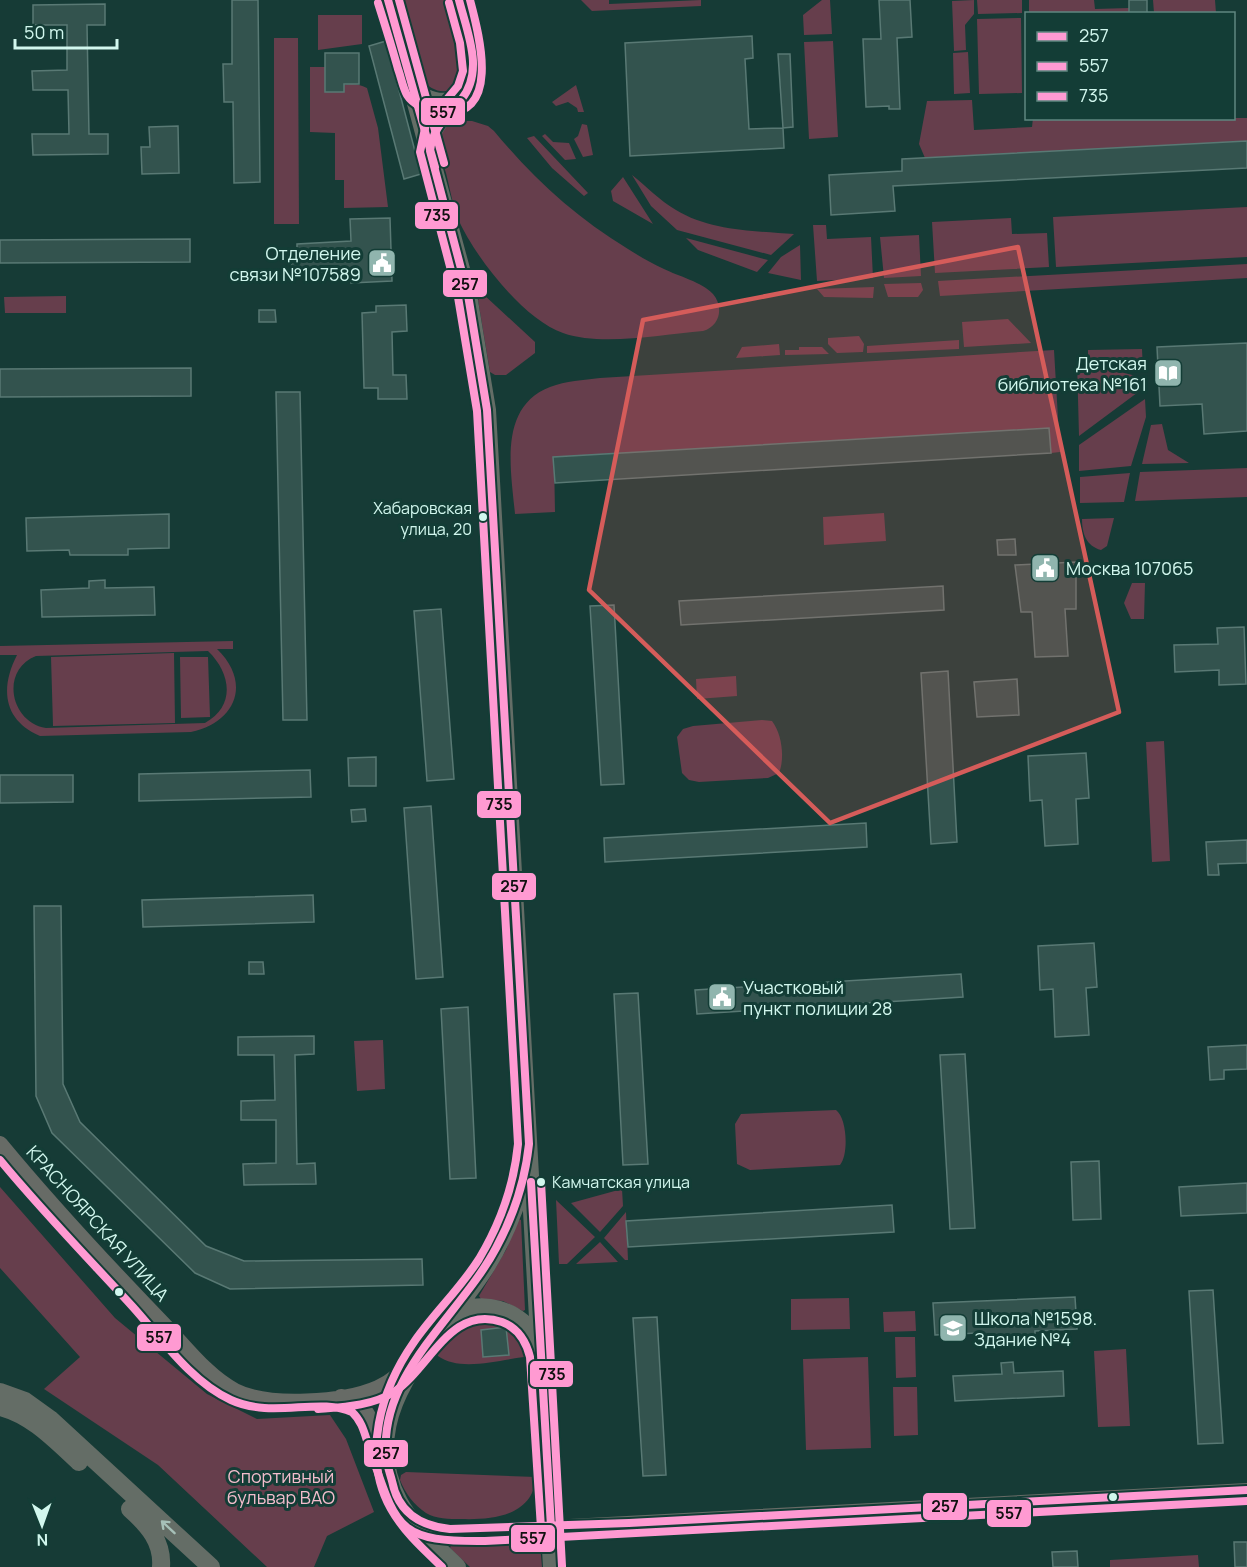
<svg xmlns="http://www.w3.org/2000/svg" width="1247" height="1567" font-family="Manrope,sans-serif">
<rect width="100%" height="100%" fill="#163b36"/>
<path fill="#663e4c" fill-rule="evenodd" d="M399,0H449C455,20 481,81 451,90C439,94 430,88 421,80Z
M581,0H609V4L701,0V6L592,11Z
M822,0H830L832,34L804,35L803,15Z
M974,0V14L965,25L966,50L954,51L952,1Z
M977,0H1022V13L978,14Z
M1029,0H1094L1095,9L1129,8V13H1029Z
M1153,0H1215L1216,13H1154Z
M318,15H362V44L318,50Z
M1021,18L1022,93L979,94L977,19Z
M274,38H298L299,224H274Z
M833,41L838,137L809,139L804,42Z
M968,52L970,93L954,94L953,53Z
M310,67H325V92C340,85 352,80 367,88L378,128L388,207L344,208V180H335V133L310,132Z
M576,85L584,112H578L577,108L568,102L556,106L552,102Z
M972,100L974,130L1032,127L1033,118H1247V141L925,158L919,144L927,101Z
M472,121L488,126L494,131C533,178 575,217 628,249C639,256 651,263 664,269C678,276 702,282 713,294C724,307 720,326 703,331C662,334 603,347 563,333C524,320 476,258 459,221C453,207 450,189 446,173C437,144 432,120 472,121Z
M582,124L587,125L593,155L583,157L574,139L578,136Z
M545,134L553,142L569,143L576,159L565,160L542,136Z
M534,136L588,193L584,196L552,168L527,138Z
M632,175C646,186 660,201 676,210C710,231 756,231 794,234L771,255L677,230L651,206Z
M623,177L653,224L613,201L611,191Z
M1247,207V257L1056,267L1053,217Z
M1011,218L1012,234L1047,233L1049,267L935,273L932,222Z
M813,225H826L827,239L871,237L873,278L817,281Z
M919,235L921,276L884,278L880,237Z
M686,238L768,260L757,272L698,250Z
M800,245L801,280L768,273L781,257Z
M1247,264V278L940,296L938,281Z
M921,283L923,290L918,297H888L884,284Z
M874,287L873,298L824,297L817,289Z
M483,294L535,342V353L506,375H495L490,372L478,300Z
M66,296V313H5L4,297Z
M1008,319L1031,343L964,347L962,322Z
M859,336L864,344L863,352L837,353L828,344V338Z
M959,340V349L867,353V346Z
M779,344L780,355L736,358L742,347Z
M799,347H822L829,354L785,355V350H799Z
M1142,349L1143,371L1088,357V350Z
M1054,350L1060,452L1051,453L1049,428L554,457L555,512L515,514C511,470 498,407 550,387C566,381 583,380 600,378Z
M1077,361L1144,378L1145,387L1079,436Z
M1145,399L1146,417L1131,466L1079,471V445Z
M1162,424L1168,450L1189,463L1142,464L1151,425Z
M1247,468V497L1135,501L1140,472Z
M1130,473L1124,502L1080,503V477Z
M884,513L886,541L824,545L823,517Z
M1114,518L1107,546L1101,550C1086,546 1082,533 1082,519Z
M1132,583H1145L1144,619H1131L1124,603Z
M233,641V649H217C252,683 236,722 191,732L40,736C3,720 0,688 17,655H0V646ZM208,651C231,673 236,706 205,723L46,728C10,722 0,670 36,656Z
M174,653L175,723L53,726L51,657Z
M180,657H208L210,717L181,718Z
M736,676L737,696L697,699L696,679Z
M762,720L772,721C782,734 785,758 779,773L768,778L699,782L689,780L682,773L677,737L683,729L693,726Z
M1164,741L1170,861L1152,862L1146,742Z
M383,1040L385,1089L357,1091L354,1041Z
M836,1110C847,1118 849,1154 840,1165L750,1170L737,1164L735,1124L741,1114Z
M0,1187L115,1318L207,1394L257,1419L330,1415L346,1439L374,1512L327,1536L314,1567H267L158,1465L44,1389L80,1357L0,1268Z
M622,1189L623,1206L600,1232L571,1203Z
M556,1200L595,1237L567,1264H559Z
M626,1212L628,1260H625L604,1238Z
M518,1219L521,1220L525,1310L523,1311L503,1301L481,1299L479,1296L506,1250Z
M600,1242L618,1262L576,1264Z
M849,1298L850,1329L791,1330V1299Z
M915,1311L916,1331L884,1332L883,1312Z
M490,1319C509,1324 523,1334 527,1353L524,1357C500,1360 459,1372 438,1356L435,1347C451,1328 465,1318 490,1319Z
M895,1337H915L916,1377L896,1378Z
M1126,1349L1130,1426L1098,1427L1094,1351Z
M868,1357L871,1448L806,1450L803,1359Z
M893,1387H917L918,1435L894,1436Z
M406,1472L536,1477C533,1516 493,1520 461,1519C449,1519 436,1519 426,1513C414,1505 405,1493 400,1480L401,1475Z
M533,1539L540,1544L542,1567H470L450,1548L452,1543Z
M1198,1555L1199,1567H1110V1560Z"/>
<path fill="#33534e" stroke="#597974" stroke-width="1.5" d="M232,0H258L260,182L234,183L233,102H224L223,64H232Z
M879,0H910L912,37L897,38L900,109H889V106L866,107L863,39H881Z
M1129,0H1147V14H1129Z
M105,4V25H87L89,134H108V154L33,155L32,134H69L68,90H33L32,71L67,70V25H33V5Z
M752,36L753,58L745,59L749,129L783,128L784,148L630,156L625,43Z
M386,41L421,174L404,179L369,46Z
M325,53H359V84H344V92H325Z
M778,54H790L793,127L783,128Z
M178,126L179,173L142,174L141,147H150L149,127Z
M1247,141V168L893,186L895,211L831,215L829,175L902,171V159Z
M390,218L392,281L351,283V271L292,273L291,259H297V244L351,241L350,219Z
M190,239V262L0,263V240Z
M406,305L407,331L392,332L393,375H406L407,399H378V388H364L362,313L376,312V306Z
M259,310H275L276,322H259Z
M1247,343V431L1204,434L1202,404L1160,406L1157,347Z
M191,368V396L0,397V369Z
M276,392H300L307,720H283Z
M1049,428L1051,453L555,483L553,457Z
M169,514V548L128,549V555H70L69,550L27,551L26,518Z
M1015,539L1016,555H998L997,540Z
M1076,562V609H1065L1068,656L1035,657L1032,612H1021L1015,565Z
M105,580V588L154,587L155,615L42,617L41,590L89,588V581Z
M943,586L944,610L681,625L679,601Z
M614,605L624,784L601,785L590,606Z
M441,609L454,779L427,781L414,611Z
M1244,627L1246,684L1219,685V670L1175,672L1174,645L1218,644L1217,628Z
M948,671L957,842L931,844L921,673Z
M1017,679L1019,715L977,717L974,682Z
M1086,753L1089,798L1076,799L1078,844L1045,846L1042,800L1030,801L1028,756Z
M376,757V786H349L348,758Z
M310,770L311,797L139,801V774Z
M0,775H73V802L0,803Z
M431,806L443,977L416,979L404,808Z
M365,809L366,821L352,822L351,810Z
M866,823L867,847L605,862L604,838Z
M1247,840V863L1218,864L1219,875H1208L1206,842Z
M313,895L314,922L143,927L142,900Z
M34,906H61L63,1084L80,1122L206,1246L244,1261L422,1259L423,1285L230,1289L195,1273L52,1133L36,1096Z
M1094,943L1097,987L1086,988L1089,1035L1055,1037L1053,989L1040,990L1038,946Z
M249,962H263L264,974H249Z
M961,974L963,997L697,1014L695,990Z
M638,993L648,1164L623,1165L614,994Z
M468,1007L476,1178L450,1179L441,1009Z
M314,1036V1054L295,1055L297,1164L315,1163L316,1184L244,1185L243,1164L276,1163V1120H241V1101L275,1100L274,1055H238V1037Z
M1247,1045V1069L1224,1070V1079L1210,1080L1208,1047Z
M965,1054L975,1228L950,1229L940,1055Z
M1099,1161L1101,1219L1073,1220L1071,1162Z
M1247,1183V1213L1181,1216L1179,1187Z
M892,1205L894,1232L628,1247L626,1221Z
M1213,1290L1223,1443L1198,1444L1189,1291Z
M1075,1297L1077,1329L1035,1331V1336L977,1338V1333L935,1335L933,1303Z
M657,1317L666,1475L643,1476L633,1318Z
M506,1327L509,1355L483,1357L481,1330Z
M1013,1362L1014,1373L1063,1371L1064,1396L955,1401L953,1376L1002,1374L1001,1363Z
M1234,1542H1247V1567H1235Z
M1077,1551L1078,1567H1053L1052,1552Z"/>
<g fill="none" stroke-linecap="round" stroke-linejoin="round">
<path stroke="#676b66" stroke-width="14" d="M551,1527L1247,1490"/>
<path stroke="#676b66" stroke-width="16" d="M0,1144C52,1207 108,1267 165,1326C186,1348 208,1377 235,1391C268,1408 344,1403 378,1388C392,1382 402,1372 413,1361
M341,1397C370,1400 375,1434 384,1457"/>
<path stroke="#646d66" stroke-width="18" d="M388,0L468,295L487,410L552,1567
M413,84C422,102 441,104 458,100
M430,146C430,117 463,107 471,82C479,56 465,25 459,0
M448,1319C476,1295 525,1310 537,1343
M0,1392L25,1401L50,1419L211,1567
M0,1407C32,1415 55,1440 79,1462
M130,1509C148,1525 163,1542 161,1567
M457,1567C437,1547 413,1528 399,1502C349,1409 444,1335 487,1265C505,1236 517,1204 526,1172"/>
<g stroke="#133d36" stroke-width="12">
<path id="bus-1" d="M388,0L435,167
M459,0C467,32 485,71 461,100C446,118 433,127 430,151L468,295L487,410L529,1144C525,1181 514,1215 496,1248C461,1314 380,1373 386,1454C386,1463 390,1473 392,1481C398,1512 420,1526 450,1529L629,1523L1247,1490
M531,1182L551,1527"/>
</g>
<g stroke="#133d36" stroke-width="12">
<path id="bus-2" d="M378,3C385,25 392,47 398,69C401,77 403,88 407,95C413,105 428,111 438,112C503,121 479,34 470,0
M0,1160C42,1211 88,1258 132,1306C161,1338 191,1382 231,1400C272,1419 319,1397 352,1412C363,1422 365,1436 370,1450C397,1528 396,1542 485,1541L1247,1501
M318,1409C343,1407 372,1406 394,1392C430,1368 451,1304 502,1322C518,1328 526,1341 530,1357L541,1528"/>
</g>
<g stroke="#133d36" stroke-width="12">
<path id="bus-3" d="M399,0L444,163
M541,1182L562,1566
M442,1567C423,1549 404,1532 391,1509C361,1456 381,1389 414,1342C434,1313 460,1289 479,1259C500,1224 514,1185 518,1144L477,411L458,297L420,152L426,124L458,86L463,71L460,43L449,3"/>
</g>
<use href="#bus-1" stroke="#ff9ad2" stroke-width="8"/>
<use href="#bus-2" stroke="#ff9ad2" stroke-width="8"/>
<use href="#bus-3" stroke="#ff9ad2" stroke-width="8"/>
</g>
<defs><path id="oneway-shaft" d="M-6 0H5M1.5-3L5.5 0L1.5 3" fill="none" stroke-width="1.6" stroke-linecap="round" stroke-linejoin="round" transform="scale(1.5)"/></defs>
<use stroke="#a6c0b8" href="#oneway-shaft" transform="translate(168 1527) rotate(-137)"/>
<path fill="#d55c5a" fill-opacity="0.2" stroke="#d55c5a" stroke-width="4.5" stroke-linejoin="round" d="M1018,247L1119,712L830,823L589,590L643,320Z"/>
<defs>
<g id="civic-square" transform="scale(1.5)"><rect x="-9" y="-9" width="18" height="18" rx="4" fill="#90b5ae" stroke="#133d36"/><path d="M-.6-6.5H3V-4.5H.6V-3L4-1V1h2V6H-6V1h2V-1L-.6-3ZM-1.2 2.5V6h2.4V2.5Z" fill="#fff"/></g>
<g id="library-square" transform="scale(1.5)"><rect x="-9" y="-9" width="18" height="18" rx="4" fill="#90b5ae" stroke="#133d36"/><path d="M-6-4Q-3-5.5-.7-3.5V5Q-3 3-6 4ZM6-4Q3-5.5 .7-3.5V5Q3 3 6 4Z" fill="#fff"/></g>
<g id="school-square" transform="scale(1.5)"><rect x="-9" y="-9" width="18" height="18" rx="4" fill="#90b5ae" stroke="#133d36"/><path d="M0-5L7-2L0 1L-7-2ZM-4 1L0 2.5L4 1V4Q0 6-4 4Z" fill="#fff"/></g>
</defs>
<g fill-rule="evenodd">
<use href="#civic-square" x="382" y="263"/>
<use href="#library-square" x="1168" y="373"/>
<use href="#civic-square" x="1045" y="568"/>
<use href="#civic-square" x="722" y="997"/>
<use href="#school-square" x="953" y="1328"/>
</g>
<g fill="#d2f7ee" stroke="#133d36" stroke-width="2">
<circle cx="483" cy="517" r="5"/>
<circle cx="541" cy="1182" r="5"/>
<circle cx="119" cy="1292" r="5"/>
<circle cx="1113" cy="1497" r="5"/>
</g>
<g text-anchor="middle" dominant-baseline="central" stroke-width="6" stroke-linejoin="round" paint-order="stroke">
<g font-size="16" fill="#d2f7ee" stroke="#133d36" text-anchor="end">
<text x="472" y="508">Хабаровская<tspan x="472" dy="21">улица, 20</tspan></text>
<text x="552" y="1182" text-anchor="start">Камчатская улица</text>
</g>
<g font-size="18" fill="#d2f7ee" stroke="#133d36" text-anchor="start">
<text x="361" y="253" text-anchor="end">Отделение<tspan x="361" dy="21">связи №107589</tspan></text>
<text x="1147" y="363" text-anchor="end">Детская<tspan x="1147" dy="21">библиотека №161</tspan></text>
<text x="1066" y="568">Москва 107065</text>
<text x="743" y="987">Участковый<tspan x="743" dy="21">пункт полиции 28</tspan></text>
<text x="974" y="1318">Школа №1598.<tspan x="974" dy="21">Здание №4</tspan></text>
</g>
<g font-size="18" fill="#d2f7ee" stroke="#133d36">
<text transform="translate(98 1223) rotate(48)">КРАСНОЯРСКАЯ УЛИЦА</text>
</g>
<g font-size="18" fill="#f4bdcd" stroke="#133d36">
<text x="281" y="1476">Спортивный<tspan x="281" dy="21">бульвар ВАО</tspan></text>
</g>
</g>
<g stroke="#133d36" stroke-width="2">
<rect x="420" y="97" width="46" height="29" rx="6" fill="#ff9ad2"/>
<rect x="414" y="201" width="45" height="29" rx="6" fill="#ff9ad2"/>
<rect x="442" y="269" width="46" height="29" rx="6" fill="#ff9ad2"/>
<rect x="476" y="790" width="46" height="29" rx="6" fill="#ff9ad2"/>
<rect x="491" y="872" width="46" height="29" rx="6" fill="#ff9ad2"/>
<rect x="136" y="1323" width="46" height="29" rx="6" fill="#ff9ad2"/>
<rect x="529" y="1360" width="45" height="28" rx="6" fill="#ff9ad2"/>
<rect x="363" y="1439" width="46" height="29" rx="6" fill="#ff9ad2"/>
<rect x="922" y="1492" width="46" height="29" rx="6" fill="#ff9ad2"/>
<rect x="986" y="1499" width="46" height="29" rx="6" fill="#ff9ad2"/>
<rect x="510" y="1524" width="46" height="29" rx="6" fill="#ff9ad2"/>
</g>
<g font-size="16" text-anchor="middle" font-weight="bold" fill="#111">
<text x="443" y="118">557</text>
<text x="437" y="221">735</text>
<text x="465" y="290">257</text>
<text x="499" y="810">735</text>
<text x="514" y="892">257</text>
<text x="159" y="1343">557</text>
<text x="552" y="1380">735</text>
<text x="386" y="1459">257</text>
<text x="945" y="1512">257</text>
<text x="1009" y="1519">557</text>
<text x="533" y="1544">557</text>
</g>
<rect x="1025" y="12" width="210" height="108" fill="#133d36" stroke="#5f8780" stroke-width="1.5"/>
<rect x="1037" y="32" width="30" height="9" fill="#ff9ad2" stroke="#5f8780" stroke-width="1.5"/>
<text x="1079" y="42" font-size="18" fill="#d2f7ee">257</text>
<rect x="1037" y="62" width="30" height="9" fill="#ff9ad2" stroke="#5f8780" stroke-width="1.5"/>
<text x="1079" y="72" font-size="18" fill="#d2f7ee">557</text>
<rect x="1037" y="92" width="30" height="9" fill="#ff9ad2" stroke="#5f8780" stroke-width="1.5"/>
<text x="1079" y="102" font-size="18" fill="#d2f7ee">735</text>
<g transform="translate(42 1525) rotate(179)" stroke="#133d36" stroke-width="4.5" paint-order="stroke">
<path d="M0-4.5L10 22L0 15L-10 22Z" fill="#d2f7ee"/>
<text y="-9" font-size="16" font-weight="bold" text-anchor="middle" fill="#d2f7ee">N</text>
</g>
<path d="M15 39v9h102v-9" fill="none" stroke="#d2f7ee" stroke-width="3"/>
<text x="24" y="39" font-size="18" fill="#d2f7ee" stroke="#133d36" stroke-width="4.5" paint-order="stroke">50 m</text>
</svg>
